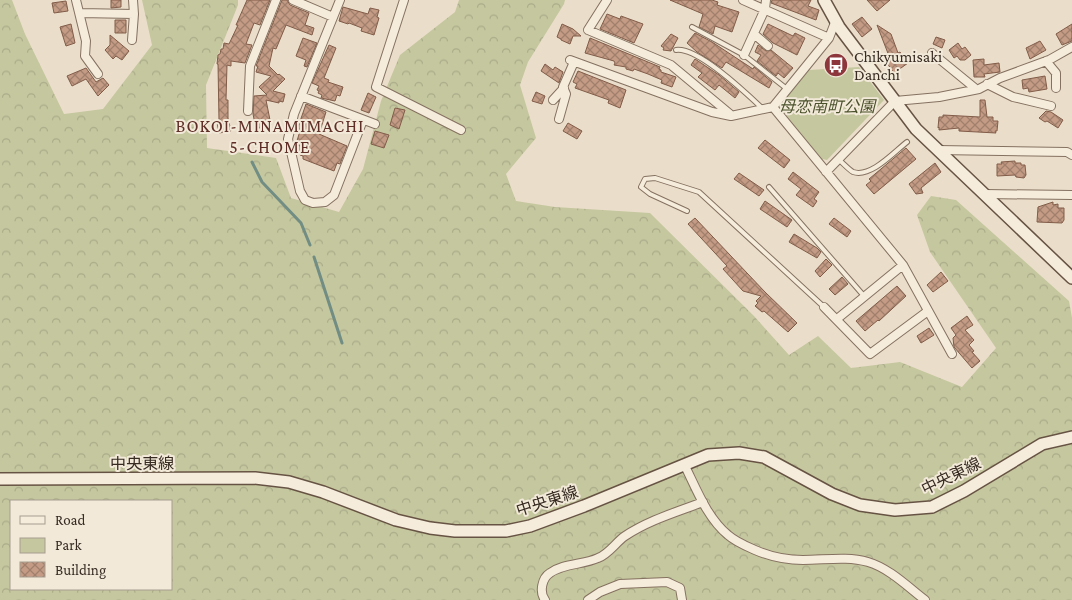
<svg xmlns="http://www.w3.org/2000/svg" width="1072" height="600" font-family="'Crimson Pro','Noto Sans JP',serif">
<defs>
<pattern id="forest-crowns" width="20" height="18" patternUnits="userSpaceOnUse" patternTransform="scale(1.25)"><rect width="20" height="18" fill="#c5c79f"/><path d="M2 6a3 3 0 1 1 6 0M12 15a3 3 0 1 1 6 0" fill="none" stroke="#aaab89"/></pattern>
<pattern id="building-cross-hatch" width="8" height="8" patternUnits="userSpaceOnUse" patternTransform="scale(1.25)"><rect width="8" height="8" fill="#c49b84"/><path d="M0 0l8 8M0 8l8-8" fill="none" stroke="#a07f6c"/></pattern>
</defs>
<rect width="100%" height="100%" fill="#eadeca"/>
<path fill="#c5c79f" d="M859,67L884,100L827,160L822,159L782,110V103L809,70Z"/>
<path fill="url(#forest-crowns)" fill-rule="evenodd" d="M0,0H12L25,34L64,114L103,109L152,45L142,0H238V5L206,85L207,148L276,158L291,198L339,212L363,169L381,101L400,55L455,12L459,0H565L564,4L528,62L520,85L536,138L506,174L516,201L555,207L650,213L754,316L789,355L818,336L851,368L900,362L962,387L996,348L930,252L917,215L931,196L956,200L1069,301L1072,318V600H0ZM11,501H171V589H11Z"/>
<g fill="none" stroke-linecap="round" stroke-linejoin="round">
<path stroke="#718d84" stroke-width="3" d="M252,162L262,182L301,223L310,245
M314,257L342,343"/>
</g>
<path fill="url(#building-cross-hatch)" stroke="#815c49" d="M111,0H121V7L111,8Z
M247,0H270L260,25L254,23L246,44L252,45L245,63L231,61V66L227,65L226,100H228V118L231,131L219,133L217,122L219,121L218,64H217L218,55L220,54L221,49H223L224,43L229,44L238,25H236Z
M282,0H287L290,5L309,13L305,25L314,28L312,35L286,25L276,49L273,48L269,66L278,75L279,74L285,79L273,91L285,94L283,102L279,101V103L266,100L271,125L259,128L258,123L255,124L253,114L254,96L267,95L259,87L271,76L256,72L258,66H256Z
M670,0H712L718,2L717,5L739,12L732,32L715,26L713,34L699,27L703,14Z
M772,0H811L808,6L819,10L816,20L771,3Z
M867,0H890L877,11Z
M66,1L68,11L54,13L52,3Z
M343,7L368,14L370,8L379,10L377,17L379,18L374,35L361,31L362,28L349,23L348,24L339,21Z
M607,14L620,19L621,16L643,24L634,43L600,29Z
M862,17L872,29L862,37L852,24Z
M115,20H126V33H115Z
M71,24L75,43L66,46L60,27Z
M562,24L573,29L581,36H573L570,44L561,40V39L557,37Z
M768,24L793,36L795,33L805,38L797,55L773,43L763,34Z
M1072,24V41L1062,45L1056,34Z
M877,25L891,34L898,53L900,52L908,63L894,73L884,59L889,56Z
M695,33L712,42L753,69L754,67L772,82L769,88L726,62L722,68L697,52L687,43Z
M671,34L678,38L671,51L663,50L664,48L661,46Z
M110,35L129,51L122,60L116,56L113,59L105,50L110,45Z
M936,37L945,40L942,48L933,44Z
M303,38L317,43L307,67L304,66L306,60L296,56Z
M590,38L660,67L659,69L661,70V72L676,77L672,87L661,83L662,80L648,74L634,69L633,71L626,69V67L614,65L615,63L614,61L585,53Z
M1040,41L1046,50L1030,59L1026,48Z
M958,43L962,49L965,47L971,55L965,60H960L957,56L954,58L949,50Z
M329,45L336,48L324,78L329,80L328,82L343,87L340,96L337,95L335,101L321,98L322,95L318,93L319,91L317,90L319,86L312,83Z
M758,45L766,51L771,50L793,68L784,78L778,73L776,76L757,61L761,55L755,52Z
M695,59L719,75L739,92L735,98L719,85L715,90L698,77L702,73L691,65Z
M984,59V65L999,63L1000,72L984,74L985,77H974L973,60Z
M545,64L553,70L555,67L563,72L559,83L541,71Z
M86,68L96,82L103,78L109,85L98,96L86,79L72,86L67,76Z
M578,71L626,90L620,108L608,103L609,100L575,88L577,84L573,82Z
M1045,76L1047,89L1029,92L1028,88L1023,89L1022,80Z
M536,92L545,96L542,104L532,101Z
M368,93L376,97L369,113L361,110Z
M980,100H985L987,117H993V121H998L997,131H995L996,133L959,131V128L939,130V127L938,128L939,117H943V115L980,117Z
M306,104L326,112L319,134L347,146L340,164L337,163L334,171L303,159V156L300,155V146L296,144L300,131L297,130Z
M395,108L405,110L399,129L390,125Z
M1046,111L1051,112L1063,120L1058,128L1047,121L1045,122L1039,118Z
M568,123L582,131L577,139L563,131Z
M375,131L389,135L384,148L371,144Z
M765,140L790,160L784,168L758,148Z
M906,148L916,159L874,194L866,185L871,181L869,179Z
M1015,161V163H1021V165H1025L1026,175L1024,178L1016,177L1015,175L997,176V164H1002L1001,162Z
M935,163L941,172L921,188L923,193L916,194L909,184Z
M793,172L819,192L814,199L817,201L813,207L796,195L801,189L788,179Z
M739,173L764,190L759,196L734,179Z
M765,201L792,220L787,227L760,209Z
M1053,202V205L1058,204V208H1064V220L1062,223L1037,222L1038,207Z
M695,218L765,292L797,323L788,332L764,311L762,312L755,306L758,303L756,301L761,296L743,291L723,269L727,266L688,224Z
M834,218L851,231L847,237L829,224Z
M794,234L817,248L821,252L817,258L789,242Z
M826,259L832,265L820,277L815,271Z
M941,272L948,281L933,292L927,285Z
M842,277L848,284L835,295L829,289Z
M897,286L906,296L879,321L878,320L865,331L856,321Z
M967,316L973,325L965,330L974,340L969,345L974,351L972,352L980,361L972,368L954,347L953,338L956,335L951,328Z
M929,328L934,335L921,343L917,336Z"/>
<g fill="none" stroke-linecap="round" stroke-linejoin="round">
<g stroke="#857160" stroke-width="6">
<path id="lane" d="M692,27L744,55L787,89
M676,50C698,47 746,93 763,109
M838,159C843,163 848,169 853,172C871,178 894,152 907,142
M769,187L864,296
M687,211L650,194L641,187L645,179L655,178L699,192L824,307"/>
</g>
<g stroke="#857160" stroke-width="10">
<path id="street" d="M76,0L86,41L85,56L98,74
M293,0L333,17
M340,0L294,114L288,139L300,191L305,200L313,203L325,202L334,195L363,120
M404,0L376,87L461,130
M607,0L588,30L671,65L730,114
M743,0L829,38
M80,13L134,14
M754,34L768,46
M132,40L134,14L133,0
M932,53L976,89
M744,55L765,9L766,0
M570,60L712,112L731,116L773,107L829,38L836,20
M1046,61L1056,73V88
M987,84L1013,97L1051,106
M301,96L375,124
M553,100L564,88
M773,107L903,265L952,354
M248,111L250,66L276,0
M559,119L566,94L563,87L574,62
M938,150L1067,152L1072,155
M826,172L895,101L939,97L979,89L1000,78L1049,60L1072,47
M985,194L1072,195
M824,307L870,354L928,311
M837,319L903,265
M684,464C696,488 707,518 728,535C736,542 746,546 755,550C771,557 786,560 803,560C825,560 847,556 868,562C889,568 908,587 925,600
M545,600C539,592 542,578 550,573C564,563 583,565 598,558C609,554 616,542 625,536C649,520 677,512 703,502
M588,600L600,592L620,584L667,582L680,588L682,600"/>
</g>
<g stroke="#675343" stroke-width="14">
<path id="secondary" d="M824,0L839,27L916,129L1072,278
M0,479L255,478L289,482L323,492L396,520L430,528L455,531H506L530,526L584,506L708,455L739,453L764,457L832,494L860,505L895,510L932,507L964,491L1042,444L1072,437"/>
</g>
<use href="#lane" stroke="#f5ecdc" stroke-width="4"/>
<use href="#street" stroke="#f5ecdc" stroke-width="8"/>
<use href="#secondary" stroke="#f5ecdc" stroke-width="11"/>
</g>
<defs>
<g id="bus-disc" transform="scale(1.25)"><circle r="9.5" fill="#8d373d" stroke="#f2e9d9"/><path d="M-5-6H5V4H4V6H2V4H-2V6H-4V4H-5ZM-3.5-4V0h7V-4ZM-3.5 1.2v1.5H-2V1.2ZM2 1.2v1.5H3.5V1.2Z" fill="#fff"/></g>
</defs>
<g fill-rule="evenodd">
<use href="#bus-disc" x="836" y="65"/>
</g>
<g text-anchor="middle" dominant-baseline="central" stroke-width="4" stroke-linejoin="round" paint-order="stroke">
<g font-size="16" fill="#372b22" stroke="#f2e9d9" text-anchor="start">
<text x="854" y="56">Chikyumisaki<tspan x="854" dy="18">Danchi</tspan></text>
</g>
<g font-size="16" font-style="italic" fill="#4a512b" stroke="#f2e9d9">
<text x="827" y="106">母恋南町公園</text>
</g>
<g font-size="16" fill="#372b22" stroke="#f2e9d9">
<text x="142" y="463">中央東線</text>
<text transform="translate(951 476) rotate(-26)">中央東線</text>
<text transform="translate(547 501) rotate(-18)">中央東線</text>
</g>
<g font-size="18" letter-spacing="1" fill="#5f2e26" stroke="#f2e9d9">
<text x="270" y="126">BOKOI-MINAMIMACHI<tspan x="270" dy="21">5-CHOME</tspan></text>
</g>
</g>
<rect x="10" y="500" width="162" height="90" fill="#f2e9d9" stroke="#a79d90"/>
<rect x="20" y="516" width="25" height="8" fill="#f5ecdc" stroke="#a79d90"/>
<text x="55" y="525" font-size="15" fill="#372b22">Road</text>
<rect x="20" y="538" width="25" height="15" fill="#c5c79f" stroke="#a79d90"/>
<text x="55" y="550" font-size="15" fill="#372b22">Park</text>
<rect x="20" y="562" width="25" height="15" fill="url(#building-cross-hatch)" stroke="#a79d90"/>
<text x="55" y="575" font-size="15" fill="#372b22">Building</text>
</svg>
